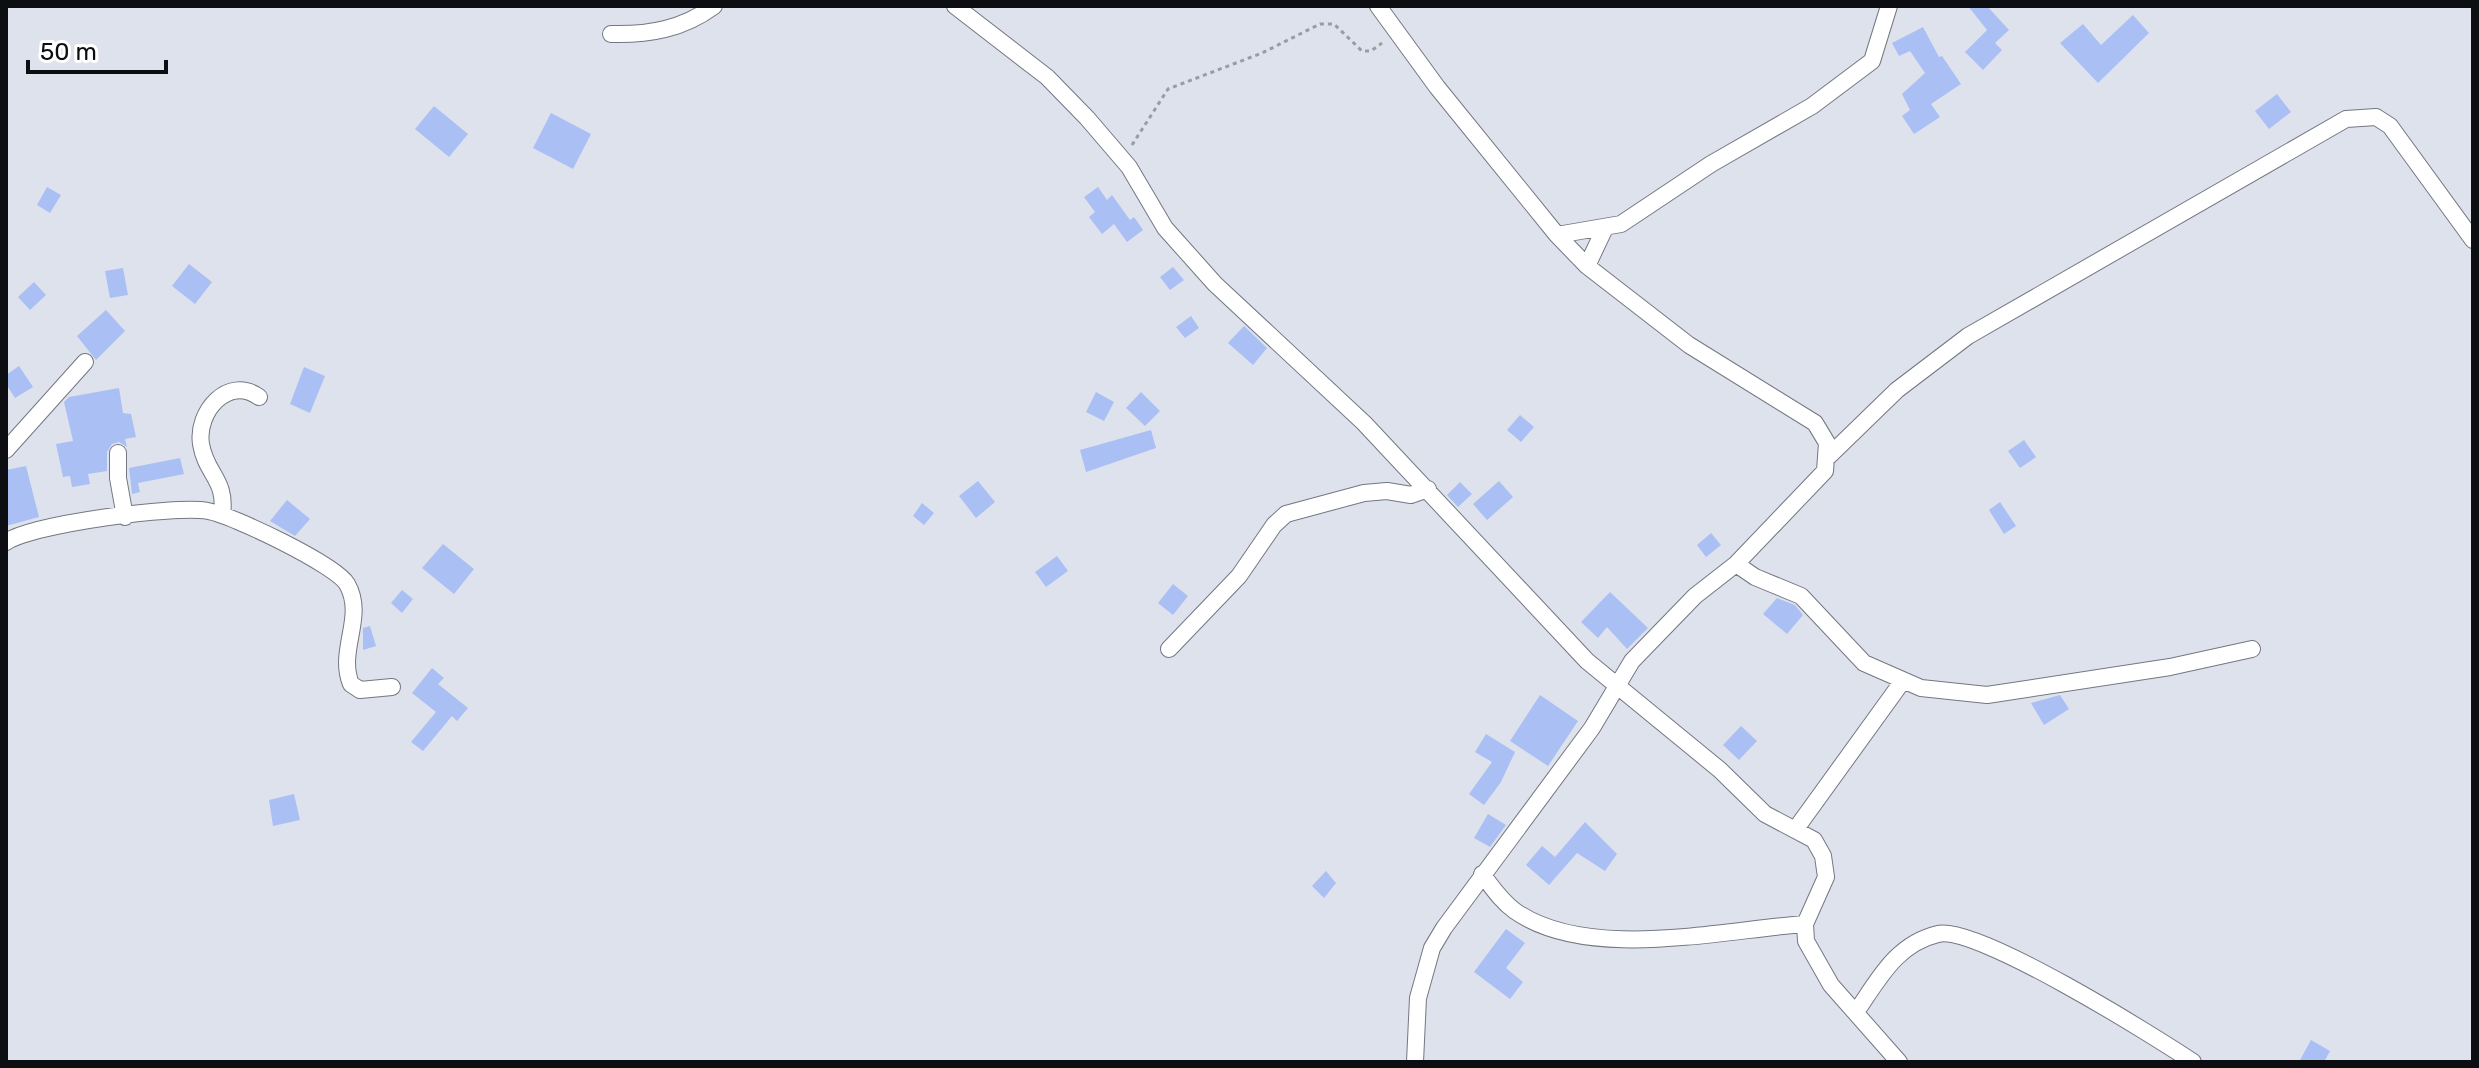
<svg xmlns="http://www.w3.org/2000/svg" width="2479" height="1068" font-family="Rubik,sans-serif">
<rect width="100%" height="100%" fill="#dee2ed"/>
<path fill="#aabff4" d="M1968,6H1987L2009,30L1995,43L2002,50L1983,70L1965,52L1987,30Z
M2133,15L2149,33L2098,83L2060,43L2083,24L2101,45Z
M1923,27L1939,57L1942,56L1961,84L1931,104L1940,117L1914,134L1902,116L1910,110L1902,94L1925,73L1910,51L1899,56L1892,43Z
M2277,94L2291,112L2269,129L2255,111Z
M434,106L468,134L449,157L415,129Z
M551,113L591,134L573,169L533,148Z
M47,187L61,195L50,213L37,205Z
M1098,187L1107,200L1112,195L1130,220L1134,217L1143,230L1127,242L1114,224L1102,234L1089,217L1095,212L1084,197Z
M189,264L212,282L195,304L172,286Z
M1173,267L1184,280L1170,290L1160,277Z
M123,268L128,295L110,298L105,271Z
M34,282L46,295L30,310L18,297Z
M106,310L125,331L96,360L77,336Z
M1191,316L1199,328L1185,338L1176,327Z
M1244,326L1267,348L1253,365L1228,343Z
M19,366L33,387L15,398L6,384V375Z
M304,367L325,376L310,413L290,404Z
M119,388L123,413L131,414L136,437L125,439L127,447L119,442L112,444L107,452V471L88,474L90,484L72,487L70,476L63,477L56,444L73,441L64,402L69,397Z
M1096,392L1114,402L1104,421L1086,412Z
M1141,392L1160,411L1145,426L1126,408Z
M1520,415L1534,427L1521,442L1507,430Z
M1151,430L1156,448L1086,472L1080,450Z
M2024,440L2036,457L2020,468L2008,451Z
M180,458L184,474L138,483L140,492L132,494L129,468Z
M26,466L39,517L6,526V470Z
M978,481L995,502L976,518L959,496Z
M1499,481L1513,497L1487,520L1473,504Z
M1460,482L1472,494L1458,507L1447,495Z
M287,500L310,519L295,536L270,521Z
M2000,502L2016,526L2004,534L1989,510Z
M922,503L934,513L924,525L913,516Z
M1711,533L1721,545L1706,557L1697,545Z
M443,544L474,569L454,594L422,568Z
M1057,556L1068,571L1046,587L1035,572Z
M1173,584L1188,596L1173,615L1158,603Z
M402,590L413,599L402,613L391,603Z
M1610,592L1648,628L1627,649L1607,627L1598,638L1581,622Z
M1777,598L1795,605L1803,615L1787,634L1763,614Z
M370,626L376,646L363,650V628Z
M432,668L444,678L438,684L468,708L457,721L452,716L423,751L411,742L436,712L412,693Z
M1540,695L1578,721L1548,766L1510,741Z
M2060,695L2069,709L2044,725L2031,703Z
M1741,726L1757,741L1739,760L1723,745Z
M1486,734L1515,752L1501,782L1484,805L1469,794L1492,762L1475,752Z
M294,794L300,820L273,826L269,800Z
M1488,814L1506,825L1490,847L1474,838Z
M1585,822L1617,854L1605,871L1577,853L1549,885L1526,865L1542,846L1555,857Z
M1326,871L1336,883L1324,898L1312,886Z
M1506,929L1525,943L1506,968L1523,982L1510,999L1474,972Z
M2311,1040L2330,1051L2324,1062H2299Z"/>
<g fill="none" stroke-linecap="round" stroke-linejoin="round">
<g stroke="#737781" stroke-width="18">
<path id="minor" d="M955,6L1047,77L1087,118L1129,167L1165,228L1215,284L1364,423L1587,661L1720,770L1765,814L1814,840L1823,856L1826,877L1805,924L1806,941L1831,985L1899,1062
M1378,6L1437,87L1557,235L1587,266L1689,345L1815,423L1827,443L1825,471L1736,564L1695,596L1632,661L1592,728L1444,928L1432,948L1418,998L1415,1062
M611,34C649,35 683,29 714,6
M1557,235L1621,224L1711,164L1812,106L1872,61L1889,6
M1587,266L1604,230
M6,450L85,362
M118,453V478L125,517
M1829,456L1897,390L1968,336L2346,119L2376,117L2390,126L2473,240
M222,515C227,479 206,475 201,444C196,412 228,375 259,397
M6,542C33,524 175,505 208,511C232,515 336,565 347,584C366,617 337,650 351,684L360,690L392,687
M1736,564L1755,577L1801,596L1864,663L1921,688L1987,695L2170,667L2252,649
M1169,649L1239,576L1274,525L1286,514L1364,493L1387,491L1411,495L1428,489
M1795,830L1902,682
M1482,874C1492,887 1501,901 1515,911C1588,962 1721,930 1805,924
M1856,1012C1879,979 1896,944 1938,934C1975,924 2154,1036 2193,1062"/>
</g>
<path stroke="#999ca4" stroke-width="3" stroke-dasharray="4 4" stroke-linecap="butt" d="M1132,145L1168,89L1262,53L1320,24H1334L1362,51H1371L1382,43"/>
<use href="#minor" stroke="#fff" stroke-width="16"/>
</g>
<rect width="2479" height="1068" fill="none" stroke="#0c0e11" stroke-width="16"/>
<path d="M28 60v12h138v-12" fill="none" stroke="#0c0e11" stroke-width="4"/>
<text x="40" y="60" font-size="24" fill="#0c0e11" stroke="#ffffff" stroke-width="6" paint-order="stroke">50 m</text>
</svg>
